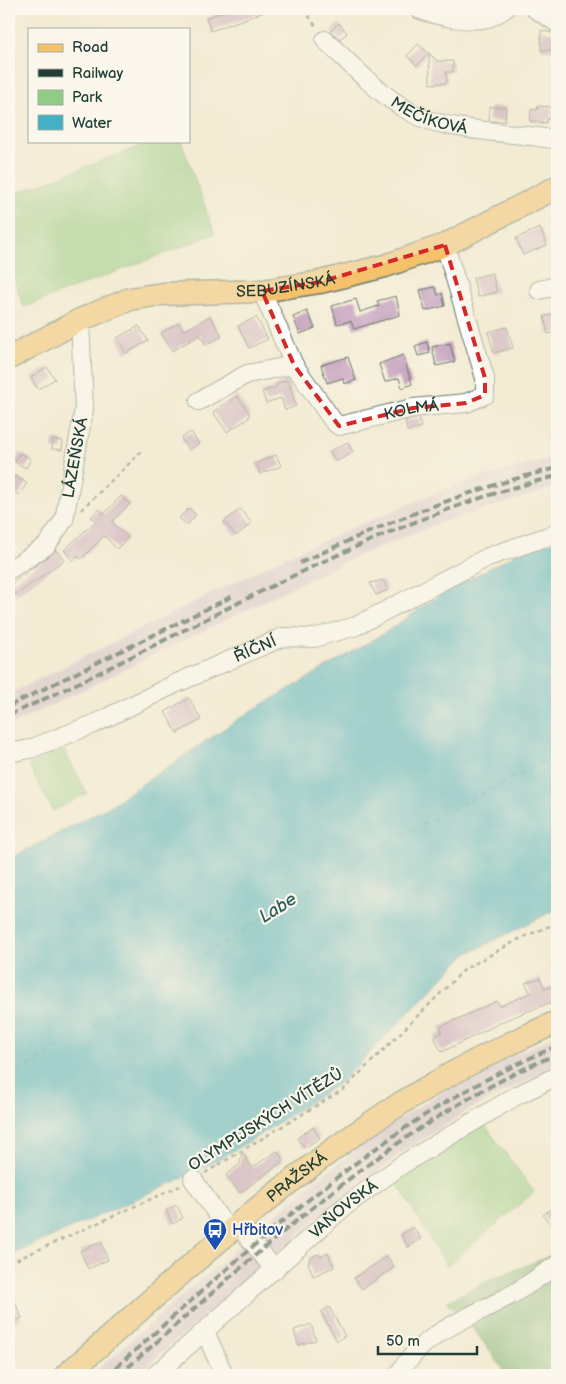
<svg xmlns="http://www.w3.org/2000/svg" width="566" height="1384" font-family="'Balsamiq Sans',sans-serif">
<rect width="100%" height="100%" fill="#fbf7ec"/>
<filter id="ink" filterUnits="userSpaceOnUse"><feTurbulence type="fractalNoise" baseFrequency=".02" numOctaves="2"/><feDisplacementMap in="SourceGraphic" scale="10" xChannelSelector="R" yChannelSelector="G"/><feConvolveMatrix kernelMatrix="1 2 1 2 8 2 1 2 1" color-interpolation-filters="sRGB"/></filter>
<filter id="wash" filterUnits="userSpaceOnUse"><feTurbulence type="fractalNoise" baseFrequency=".0096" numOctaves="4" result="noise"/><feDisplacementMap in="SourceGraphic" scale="20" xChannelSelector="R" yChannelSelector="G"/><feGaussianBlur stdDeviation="1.12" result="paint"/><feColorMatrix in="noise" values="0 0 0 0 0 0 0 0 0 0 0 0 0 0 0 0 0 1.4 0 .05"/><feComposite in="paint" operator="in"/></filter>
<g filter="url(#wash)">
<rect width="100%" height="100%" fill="#f3ebd3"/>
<path fill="#cfbdcf" d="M557,457V487L439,523L348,560L9,726V694L287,556L429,495L477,479Z
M557,1034V1066L472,1108L403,1152L330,1207L136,1375H91L311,1184L386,1127L458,1082Z"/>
<path fill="#90cc81" stroke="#58845a" d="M154,141H181L215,234L24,307L9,265V196Z
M63,749L87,793L53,811L29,766Z
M481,1120L534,1192L447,1266L393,1176Z"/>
<path fill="#74b06f" stroke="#4a7652" d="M557,1253V1375H507L467,1320L446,1302L487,1281Z"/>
<path fill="#45afc3" stroke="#32767c" d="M557,540V909L465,955L342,1081L250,1141L194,1173L9,1256V859L108,807L243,716L388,631L440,595L517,553Z"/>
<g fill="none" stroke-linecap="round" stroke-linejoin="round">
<path stroke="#2a5f5f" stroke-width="1" stroke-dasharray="6 5" stroke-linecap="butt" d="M9,1079L356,859L557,755"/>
</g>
<g id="blocks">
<path fill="#bf97b9" d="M230,9H268L269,10L211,31L206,18Z
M339,23L347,33L340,39L330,31Z
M541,30L557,34V50H541Z
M418,44L428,53L417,66L407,56Z
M429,53L437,61H453V72H446L447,83L430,84Z
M538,106L552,107L550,119H547L546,123L530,121L531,109L537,110Z
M490,107H506L505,121H489Z
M540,228L547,245L523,255L516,238Z
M492,273L497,292L478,297L473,278Z
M435,287L438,295L442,293L445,306L425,311L420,290Z
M396,296L400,315L354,329L351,321L337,324L332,306L356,299L360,312L379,306L377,301Z
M307,311L315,328L300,334L293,317Z
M557,314V332L548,334L544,316Z
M210,316L222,336L206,345L200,335L172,351L161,333L179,323L184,331Z
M256,317L268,339L249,348L238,326Z
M139,326L148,341L126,353L117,338Z
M507,327L513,348L494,353L488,332Z
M427,342L430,353L418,356L415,346Z
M450,343L455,362L436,366L432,347Z
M403,355L412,384L402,388L399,378L385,382L379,364Z
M348,357L356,380L344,384L343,378L327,383L321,365Z
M47,367L55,379L38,389L31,377Z
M288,380L296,406L285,410L281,398L266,403L262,392L277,387L276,384Z
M237,396L249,413V418L227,432L213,412Z
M419,418L421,427L407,431L405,421Z
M191,432L199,444L189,450L181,438Z
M53,439L63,441L62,450L52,449Z
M348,442L353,452L336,462L330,451Z
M20,453L31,459L26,468L15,462Z
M276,455L281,466L260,474L256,463Z
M15,476L27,483L19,495L9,490Z
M121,496L130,504L112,522L128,538L117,549L104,536L81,559L78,556L73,561L64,550L96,521L91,517L99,509L104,514Z
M189,508L196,515L187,525L179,518Z
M240,509L252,523L236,536L224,522Z
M56,550L64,560L16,595L10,585Z
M383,580L388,590L376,595L370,583Z
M189,698L201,720L177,733L165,712Z
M540,978L545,989L552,986L554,989L557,988V1000L508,1019L442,1052L434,1037L442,1032L440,1027L497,1001L500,1006L531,993L525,983Z
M313,1127L320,1138L304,1148L297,1138Z
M277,1151L284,1160L240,1193L226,1175L240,1164L242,1152L252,1168Z
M557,1204V1220L551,1225L543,1215Z
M177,1205L183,1218L172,1224L166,1210Z
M413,1227L421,1239L408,1247L401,1235Z
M101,1242L108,1260L88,1269L80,1251Z
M328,1253L334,1267L313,1276L308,1262L310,1261L309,1258L318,1254L320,1257Z
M387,1256L394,1267L362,1289L354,1278Z
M9,1289L22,1318L9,1324Z
M329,1307L345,1336L337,1341L321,1312Z
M311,1324L316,1340L298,1345L294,1330Z"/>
</g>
</g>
<g filter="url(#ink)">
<use href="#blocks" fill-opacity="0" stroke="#697a6c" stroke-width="1"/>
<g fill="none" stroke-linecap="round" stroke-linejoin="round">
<g stroke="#697a6c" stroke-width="20">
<g id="minor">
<path d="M418,9C437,16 467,23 488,18C493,17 500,12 505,9"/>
<path d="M535,9L557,23"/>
<path id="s1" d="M325,40C353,66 380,96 414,114C448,132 517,132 557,140"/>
<path d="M539,290L557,286"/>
<path id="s2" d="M262,291L294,365L333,421L339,426L413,408L466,403L485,395V378L445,245"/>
<path d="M199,401L247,374L294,365"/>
<path id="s3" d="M9,570L46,546L64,520L84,409L80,320"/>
<path id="s4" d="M9,753L30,749L94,724L177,683L283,637L314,638L356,626L488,557L557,533"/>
<path d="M193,1179L229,1232"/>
<path d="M238,1225L275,1270"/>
<path d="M205,1331L224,1375"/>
<path id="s5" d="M155,1375L344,1207L403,1164L516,1096L557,1076"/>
<path d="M398,1375C424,1331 466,1320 509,1296C526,1287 541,1275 557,1265"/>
</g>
</g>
<g stroke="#697a6c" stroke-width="25">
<g id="major">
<path id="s6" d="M9,358L80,320L130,299L162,294L262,291L320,282L385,266L445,245L557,187"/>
<path id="s7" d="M66,1375C164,1290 258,1200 365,1127C425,1085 491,1051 557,1022"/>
</g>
</g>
<path stroke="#697a6c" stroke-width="2.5" stroke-dasharray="4 4" stroke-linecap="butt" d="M304,9L317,28
M81,510L143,450
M205,1173L344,1089L465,969L521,938L557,923
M9,1263L180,1186"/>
<use href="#minor" stroke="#fff" stroke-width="18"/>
<use href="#major" stroke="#f5c16b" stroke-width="22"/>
<path stroke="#1f3d34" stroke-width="4" stroke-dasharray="8 4" stroke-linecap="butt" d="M300,563C383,524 468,489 557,468
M9,706L235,595
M9,715C192,634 361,524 557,476
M107,1375C199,1295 291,1207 392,1137C443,1101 499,1071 557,1046
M119,1375C256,1256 388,1126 557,1054"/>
</g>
</g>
<path d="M0 0H566V1384H0ZM445,245L485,378V395L466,403L413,408L339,426L294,365L262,291L320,282Z" fill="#f3ebd3" fill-opacity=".55" fill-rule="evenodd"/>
<path fill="none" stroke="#d62828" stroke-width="4" stroke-dasharray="10 6" stroke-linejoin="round" d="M445,245L485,378V395L466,403L413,408L339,426L294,365L262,291L320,282Z"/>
<defs>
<g id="bus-pin" transform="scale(1.25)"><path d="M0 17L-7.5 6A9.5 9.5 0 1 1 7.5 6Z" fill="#1a4fb4" stroke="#fbf7ec"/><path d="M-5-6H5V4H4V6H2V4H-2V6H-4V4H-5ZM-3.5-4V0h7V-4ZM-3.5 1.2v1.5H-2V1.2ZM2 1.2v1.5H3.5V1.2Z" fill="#fff"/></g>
</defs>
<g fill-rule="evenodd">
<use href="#bus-pin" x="215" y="1230"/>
</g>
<g text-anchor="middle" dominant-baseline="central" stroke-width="4.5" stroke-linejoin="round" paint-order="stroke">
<g font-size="16" fill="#1f3d34" stroke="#fbf7ec">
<text stroke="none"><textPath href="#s1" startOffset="131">MEČÍKOVÁ</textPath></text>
<text stroke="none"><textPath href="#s6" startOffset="291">SEBUZÍNSKÁ</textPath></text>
<text stroke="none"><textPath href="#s2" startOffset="231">KOLMÁ</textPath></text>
<text stroke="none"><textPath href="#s3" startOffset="139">LÁZEŇSKÁ</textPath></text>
<text stroke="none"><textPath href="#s4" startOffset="268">ŘÍČNÍ</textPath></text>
<text transform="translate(266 1120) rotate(-32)">OLYMPIJSKÝCH VÍTĚZŮ</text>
<text stroke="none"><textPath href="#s7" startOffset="304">PRAŽSKÁ</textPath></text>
<text stroke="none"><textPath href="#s5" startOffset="251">VAŇOVSKÁ</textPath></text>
</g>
<g font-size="16" fill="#164399" stroke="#fbf7ec" text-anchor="start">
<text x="232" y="1230">Hřbitov</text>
</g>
<g font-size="18" font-style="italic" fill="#2a5f5f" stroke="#fbf7ec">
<text transform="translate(278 908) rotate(-32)">Labe</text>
</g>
</g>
<rect width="566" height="1384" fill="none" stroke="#fbf7ec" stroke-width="30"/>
<rect x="28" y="28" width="162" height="115" fill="#fbf7ec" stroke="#a3ada2"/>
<rect x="38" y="44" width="25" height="8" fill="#f5c16b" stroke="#a3ada2"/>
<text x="72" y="52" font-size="15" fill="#1f3d34">Road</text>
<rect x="38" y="69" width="25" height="8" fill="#1f3d34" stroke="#a3ada2"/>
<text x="72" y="78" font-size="15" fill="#1f3d34">Railway</text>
<rect x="38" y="90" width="25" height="15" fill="#90cc81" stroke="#a3ada2"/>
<text x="72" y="102" font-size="15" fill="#1f3d34">Park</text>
<rect x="38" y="115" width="25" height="15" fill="#45afc3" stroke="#a3ada2"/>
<text x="72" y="128" font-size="15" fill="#1f3d34">Water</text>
<path d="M378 1346v8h99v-8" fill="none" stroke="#1f3d34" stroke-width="2.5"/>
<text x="386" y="1346" font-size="15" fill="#1f3d34" stroke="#fbf7ec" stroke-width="4" paint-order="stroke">50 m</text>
</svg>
